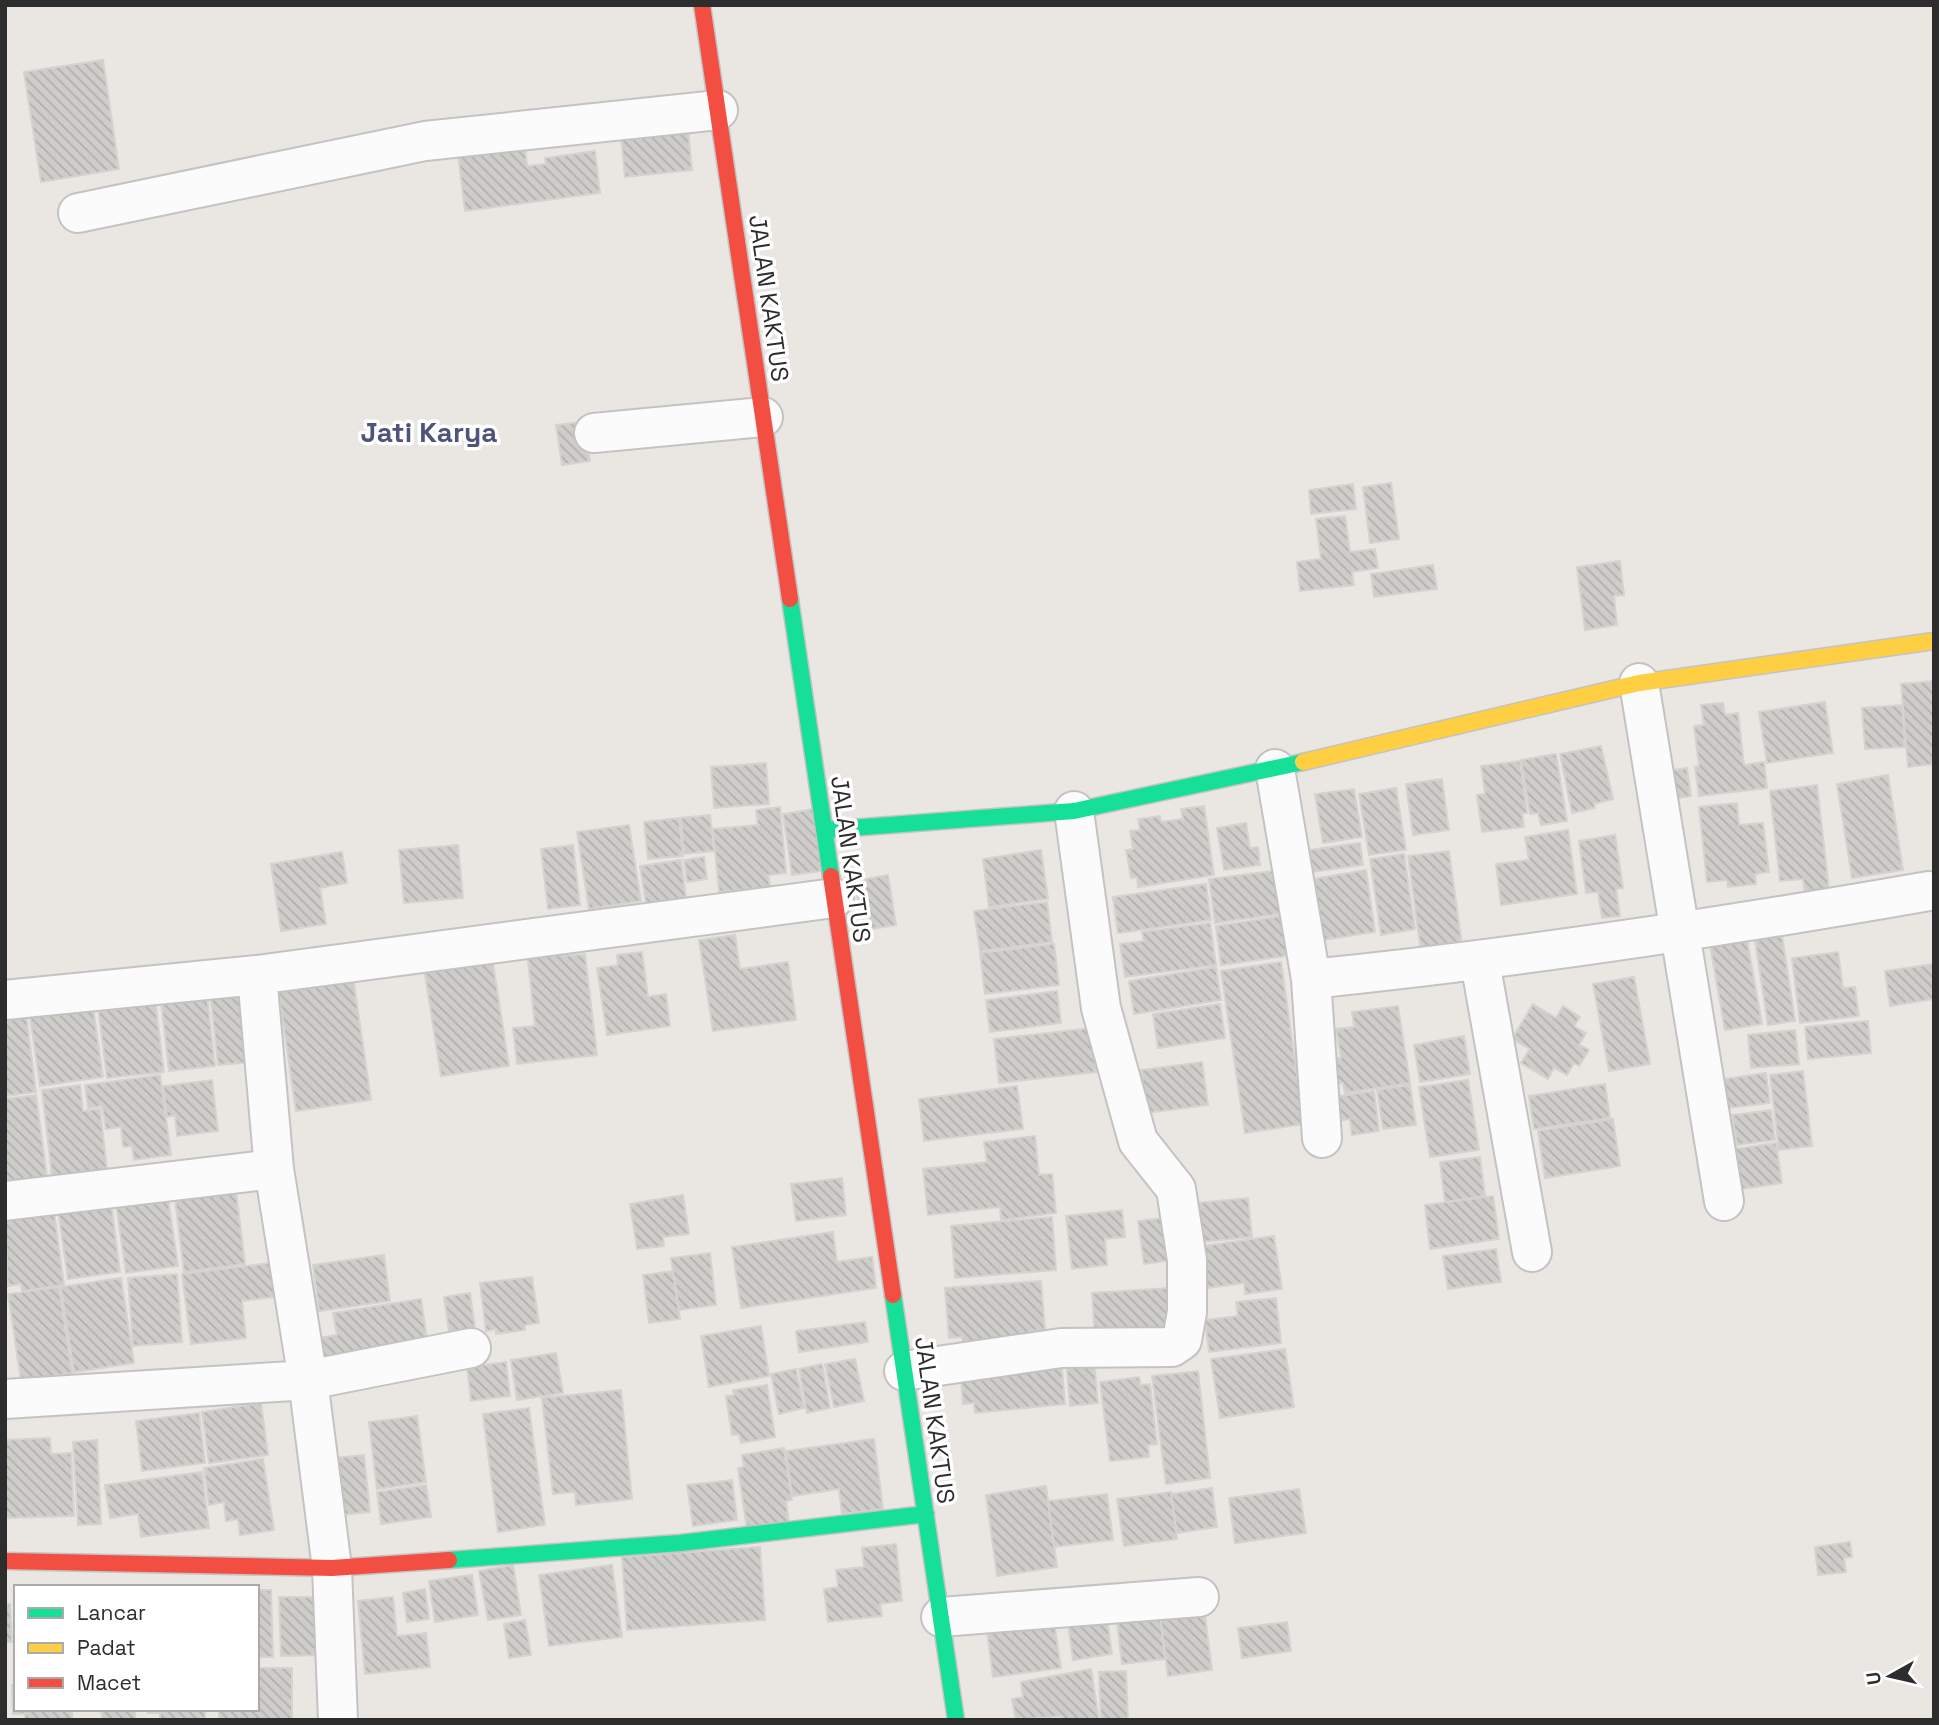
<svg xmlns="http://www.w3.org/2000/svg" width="1939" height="1725" font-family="'Space Grotesk',sans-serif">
<defs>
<pattern id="building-back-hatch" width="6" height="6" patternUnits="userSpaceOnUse" patternTransform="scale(1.75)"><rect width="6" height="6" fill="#cfcdca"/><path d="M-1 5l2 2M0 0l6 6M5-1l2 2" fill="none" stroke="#b2b0ae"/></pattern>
</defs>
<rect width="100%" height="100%" fill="#eae7e3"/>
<path fill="url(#building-back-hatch)" stroke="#d5d3cf" stroke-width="2" d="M103,60L119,169L41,182L24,72Z
M688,129L692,170L625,177L621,136Z
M524,137L527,166L546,164L545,158L595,151L600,193L465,211L457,146Z
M583,422L590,461L562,465L556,425Z
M1391,483L1399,539L1370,543L1363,487Z
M1353,484L1356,509L1311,514L1309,490Z
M1345,516L1350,552L1375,549L1378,568L1352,572L1354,585L1300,591L1297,562L1321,559L1316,519Z
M1620,561L1624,595L1614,596L1617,625L1585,630L1577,567Z
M1433,565L1437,589L1374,597L1371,574Z
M1934,681V764L1908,767L1901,684Z
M1825,702L1833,753L1767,763L1759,712Z
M1723,703L1725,715L1738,713L1744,765L1764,762L1767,788L1699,796L1695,767L1699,766L1694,726L1704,725L1701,705Z
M1902,705L1905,747L1865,749L1862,708Z
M1601,746L1613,799L1594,804L1595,808L1572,813L1560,754Z
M1556,754L1567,821L1541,825L1538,813L1530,814L1521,760Z
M1520,761L1527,813L1522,814L1524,827L1482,832L1477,795L1485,794L1481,766Z
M766,763L769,804L714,808L711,767Z
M1687,768L1691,796L1672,799L1668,771Z
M1888,775L1903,870L1852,878L1837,784Z
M1442,779L1449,830L1413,835L1406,784Z
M1817,785L1829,890L1805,893L1803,879L1780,881L1770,791Z
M1396,788L1406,850L1369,855L1359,794Z
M1354,789L1362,837L1323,843L1315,794Z
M1737,803L1739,825L1763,823L1769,872L1755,874L1756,884L1728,887L1727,880L1707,882L1699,807Z
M1204,806L1214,875L1138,887L1137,877L1131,878L1126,850L1133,849L1130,831L1140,830L1138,819L1160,816L1161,822L1183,819L1181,809Z
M780,807L786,873L768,875L770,887L719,892L713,829L758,825L756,810Z
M820,808L829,870L792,875L783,814Z
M710,815L714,851L684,854L681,818Z
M679,818L683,856L648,859L644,822Z
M1246,823L1250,848L1258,847L1260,865L1224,870L1217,828Z
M629,825L641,901L589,909L577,832Z
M1568,830L1577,894L1501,905L1496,864L1529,860L1525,837Z
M1615,835L1623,888L1616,889L1620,916L1602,918L1598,892L1586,893L1579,841Z
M1360,843L1363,865L1304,873L1301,851Z
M458,845L463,898L404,903L399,850Z
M573,845L580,905L548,909L541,849Z
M1041,850L1048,899L989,907L983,859Z
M1449,851L1462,946L1421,952L1408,856Z
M342,852L347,883L320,888L326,924L281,931L271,864Z
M1404,854L1415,929L1381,935L1370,859Z
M704,857L707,879L687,882L684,860Z
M681,860L686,898L646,904L640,866Z
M1287,869L1293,912L1215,923L1209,879Z
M1366,870L1375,932L1316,941L1307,880Z
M888,875L896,925L871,929L867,906L859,907L855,881Z
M1206,884L1211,920L1118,933L1113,897Z
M1047,902L1052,942L980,951L974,911Z
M1295,914L1301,954L1221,965L1216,926Z
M1210,923L1216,965L1125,977L1120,944L1144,941L1142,932Z
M735,935L740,969L788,962L796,1020L713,1031L699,940Z
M1782,936L1795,1021L1768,1025L1755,940Z
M1747,940L1762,1024L1725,1030L1710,945Z
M1054,944L1059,985L985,994L980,953Z
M561,948L563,956L585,954L597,1055L517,1064L513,1028L535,1026L527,951Z
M642,952L648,997L666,994L670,1026L607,1035L597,968L618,965L617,955Z
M1838,952L1843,988L1855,987L1859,1016L1800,1023L1792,958Z
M492,957L509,1066L441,1076L424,968Z
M1281,962L1304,1124L1245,1133L1221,971Z
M1934,964V999L1890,1006L1885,971Z
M1216,967L1221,1000L1134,1014L1129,981Z
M352,970L371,1100L296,1111L277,980Z
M1634,977L1650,1064L1609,1071L1593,984Z
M245,978L253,1062L218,1065L209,982Z
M206,986L215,1066L169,1071L160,992Z
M154,991L164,1072L107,1078L97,999Z
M1057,991L1061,1023L990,1032L986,1000Z
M92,1000L103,1077L40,1086L28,1003Z
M1220,1004L1225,1038L1158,1048L1153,1014Z
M1533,1004L1556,1018L1563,1006L1580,1017L1574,1026L1586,1033L1579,1045L1589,1050L1579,1066L1574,1063L1567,1075L1554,1068L1548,1079L1521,1063L1530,1049L1512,1039Z
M25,1005L36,1092L5,1096V1007Z
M1398,1006L1410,1083L1345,1093L1343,1083L1330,1085L1326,1060L1341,1058L1336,1029L1354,1027L1352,1012Z
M1868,1021L1871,1053L1808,1059L1805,1027Z
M1091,1028L1096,1072L999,1083L994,1039Z
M1795,1030L1799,1064L1751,1068L1748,1035Z
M1464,1036L1470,1074L1420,1082L1414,1045Z
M1202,1062L1208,1105L1147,1113L1141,1070Z
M1803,1071L1812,1146L1779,1150L1770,1075Z
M1766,1073L1770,1103L1728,1108L1724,1079Z
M160,1075L171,1155L134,1160L132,1146L123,1147L121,1127L106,1129L102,1106L88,1108L85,1085Z
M212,1080L218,1131L177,1136L175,1115L167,1117L163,1086Z
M1468,1080L1479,1150L1430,1157L1419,1087Z
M1605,1084L1610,1118L1534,1129L1529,1096Z
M80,1085L83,1111L100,1109L107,1169L52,1176L42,1090Z
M1410,1085L1416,1125L1383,1129L1377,1090Z
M1017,1086L1023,1129L924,1141L919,1099Z
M1374,1091L1379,1131L1352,1135L1350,1119L1329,1122L1326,1098Z
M36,1095L47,1177L5,1182V1099Z
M1771,1110L1775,1140L1737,1145L1732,1115Z
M1613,1119L1620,1166L1545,1178L1538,1131Z
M1035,1136L1039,1175L1052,1174L1056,1213L1001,1220L1000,1207L928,1215L923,1169L987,1162L984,1142Z
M1776,1143L1782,1183L1741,1189L1735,1149Z
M1480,1157L1485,1196L1445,1202L1440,1162Z
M842,1178L846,1215L796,1221L791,1184Z
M235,1183L245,1264L184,1272L174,1191Z
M114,1191L168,1198L178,1266L126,1273Z
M683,1195L689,1234L663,1237L664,1246L637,1249L630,1204Z
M1493,1196L1499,1239L1430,1249L1425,1205Z
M1248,1198L1252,1237L1191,1243L1187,1204Z
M111,1202L120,1272L68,1279L58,1210Z
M53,1204L64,1285L22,1291L21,1284L8,1286L5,1211Z
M1122,1210L1125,1237L1105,1239L1107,1265L1072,1269L1066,1216Z
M1052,1217L1056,1270L955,1278L951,1226Z
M1170,1217L1176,1260L1144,1264L1138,1221Z
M833,1232L837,1262L872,1257L876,1288L741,1308L732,1247Z
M1274,1236L1282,1289L1245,1294L1244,1283L1207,1288L1202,1246Z
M1496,1249L1501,1282L1448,1289L1443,1256Z
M710,1253L716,1305L679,1310L671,1258Z
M384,1255L390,1301L319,1311L313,1265Z
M279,1262L283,1296L242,1301L246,1338L191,1344L182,1274Z
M673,1271L680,1319L649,1323L643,1275Z
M177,1274L182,1342L133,1346L128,1278Z
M532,1277L539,1323L525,1325V1330L496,1334V1329L486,1331L480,1283Z
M121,1278L134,1363L74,1372L61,1287Z
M1041,1281L1045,1330L1029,1331L1030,1347L963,1352L962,1337L949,1338L945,1288Z
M59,1287L72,1373L21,1381L8,1294Z
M1168,1288L1171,1333L1095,1338L1092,1293Z
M470,1293L477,1342L451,1346L444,1297Z
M1276,1298L1281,1343L1209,1352L1205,1320L1238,1316L1236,1302Z
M421,1299L429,1353L322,1370L318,1338L337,1335L333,1313Z
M865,1322L868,1342L799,1352L796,1331Z
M761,1326L769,1376L709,1387L701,1336Z
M1285,1349L1294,1407L1220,1418L1211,1359Z
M556,1353L563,1393L517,1400L511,1360Z
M1061,1357L1065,1404L975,1413L974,1403L963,1404L961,1379Z
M855,1359L864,1401L834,1407L825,1364Z
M1094,1359L1098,1403L1070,1406L1066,1361Z
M506,1362L510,1396L471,1401L467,1367Z
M822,1364L830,1408L807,1413L799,1369Z
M796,1369L804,1408L779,1414L771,1374Z
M1198,1371L1210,1478L1166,1484L1152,1376Z
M1139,1377L1141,1385L1150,1384L1157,1444L1148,1445L1149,1457L1110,1461L1100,1382Z
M767,1385L775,1437L741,1443L739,1434L732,1435L726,1396L734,1395L733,1390Z
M621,1390L632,1499L576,1505L575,1492L553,1494L542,1398Z
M261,1403L268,1455L209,1463L202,1412Z
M529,1408L545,1525L498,1532L483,1414Z
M199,1413L205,1463L142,1471L136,1421Z
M417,1416L426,1482L377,1489L369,1422Z
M50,1438L51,1454L71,1453L74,1516L5,1518V1440Z
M874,1439L883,1509L842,1514L839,1489L792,1496L786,1451Z
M97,1440L101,1524L78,1525L73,1442Z
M784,1448L792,1500L786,1501L789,1523L747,1529L738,1468L744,1467L742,1455Z
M364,1455L370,1512L341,1515L335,1458Z
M263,1459L274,1530L240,1535L238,1519L226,1521L224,1502L209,1505L204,1468Z
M202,1472L209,1528L141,1537L138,1514L110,1518L105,1485Z
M732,1480L737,1520L693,1526L687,1485Z
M426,1485L431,1517L381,1524L377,1492Z
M1046,1486L1057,1567L997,1576L986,1495Z
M1212,1488L1217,1527L1177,1533L1171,1494Z
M1299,1489L1306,1533L1235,1543L1229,1498Z
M1171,1492L1177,1539L1124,1546L1117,1499Z
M1107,1494L1113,1540L1054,1547L1048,1501Z
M1850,1542L1852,1557L1844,1558L1846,1572L1818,1575L1815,1547Z
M896,1544L902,1601L880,1604L882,1616L828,1622L824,1589L838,1587L836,1570L864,1567L862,1548Z
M760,1547L765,1620L627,1630L622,1557Z
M513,1565L521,1615L488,1620L479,1571Z
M612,1565L622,1637L549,1646L539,1575Z
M472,1575L478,1615L435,1622L429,1581Z
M425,1589L429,1619L407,1622L403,1593Z
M257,1590H271L273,1657H257Z
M279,1597H324L326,1655L281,1656Z
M393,1597L397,1636L426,1633L430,1667L365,1674L358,1601Z
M5,1604H10L12,1642H5Z
M1204,1608L1212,1670L1168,1676L1160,1615Z
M1053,1615L1061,1668L993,1677L986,1623Z
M1160,1616L1165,1659L1122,1664L1117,1622Z
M1107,1618L1112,1654L1073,1660L1068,1623Z
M525,1620L531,1655L509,1658L504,1624Z
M1287,1622L1291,1651L1242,1658L1238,1628Z
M257,1668H292V1720H219V1709H257Z
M1091,1669L1099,1720H1063L1062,1716L1016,1720L1012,1699L1023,1697L1021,1682Z
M1126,1671L1128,1719L1101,1720L1099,1672Z
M12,1685H16V1709H72V1720H25V1714H13Z
M87,1709H135V1720H102V1712Z
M148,1709H205V1720H160V1713H148Z"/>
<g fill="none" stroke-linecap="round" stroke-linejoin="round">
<g stroke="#c4c3c3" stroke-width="42">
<path id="street" d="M78,213L425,141L718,110
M594,433L763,417
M1639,683L1724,1201
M1275,769L1311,979L1322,1138
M1480,962L1532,1252
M257,975L274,1169L308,1380L332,1568L338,1720
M1311,979C1519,958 1723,927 1929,891
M5,1000L257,975L834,898
M5,1201L274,1169
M904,1371L1061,1348L1172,1347L1182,1340L1187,1312V1260L1176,1189L1138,1141L1101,1008L1074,811
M5,1399L308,1380L471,1348
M941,1617L1199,1597"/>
</g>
<g stroke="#c4c3c3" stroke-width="19">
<path id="fast" d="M790,599L831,876
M824,830L1074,811L1303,762
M893,1295L956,1720
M449,1560L680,1543L926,1514"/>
</g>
<g stroke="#c4c3c3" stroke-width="19">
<path id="slow" d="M1303,762L1639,683L1934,641"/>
</g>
<g stroke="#c4c3c3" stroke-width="19">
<path id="jam" d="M702,5L790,599
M831,876L893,1295
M5,1561L332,1568L449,1560"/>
</g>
<use href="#street" stroke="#fcfbfb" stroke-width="38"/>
<use href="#fast" stroke="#16e098" stroke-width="16"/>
<use href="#slow" stroke="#ffcf43" stroke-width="16"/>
<use href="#jam" stroke="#f24e42" stroke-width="16"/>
</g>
<g text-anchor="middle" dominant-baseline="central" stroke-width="7" stroke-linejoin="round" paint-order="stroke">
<g font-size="24" fill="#2d2d2d" stroke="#fff">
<text transform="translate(769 298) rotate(82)">JALAN KAKTUS</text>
<text transform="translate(851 859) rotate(82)">JALAN KAKTUS</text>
<text transform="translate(935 1420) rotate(82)">JALAN KAKTUS</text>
</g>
<g font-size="28" font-weight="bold" fill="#4f547b" stroke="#fff">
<text x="429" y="432">Jati Karya</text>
</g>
</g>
<rect width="1939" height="1725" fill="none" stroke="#2d2d2d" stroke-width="14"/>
<rect x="14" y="1585" width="245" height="126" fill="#ffffff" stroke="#ababab" stroke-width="2"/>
<rect x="28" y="1608" width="35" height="10" fill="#16e098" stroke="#ababab" stroke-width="2"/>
<text x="77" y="1620" font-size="21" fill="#2d2d2d">Lancar</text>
<rect x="28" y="1643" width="35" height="10" fill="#ffcf43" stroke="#ababab" stroke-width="2"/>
<text x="77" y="1655" font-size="21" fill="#2d2d2d">Padat</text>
<rect x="28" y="1678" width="35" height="10" fill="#f24e42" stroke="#ababab" stroke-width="2"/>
<text x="77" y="1690" font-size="21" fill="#2d2d2d">Macet</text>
<g transform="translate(1890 1676) rotate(262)" stroke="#ffffff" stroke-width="5" paint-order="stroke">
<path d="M0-5L12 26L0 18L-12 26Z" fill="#2d2d2d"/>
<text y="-10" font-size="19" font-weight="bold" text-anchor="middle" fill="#2d2d2d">U</text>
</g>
</svg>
